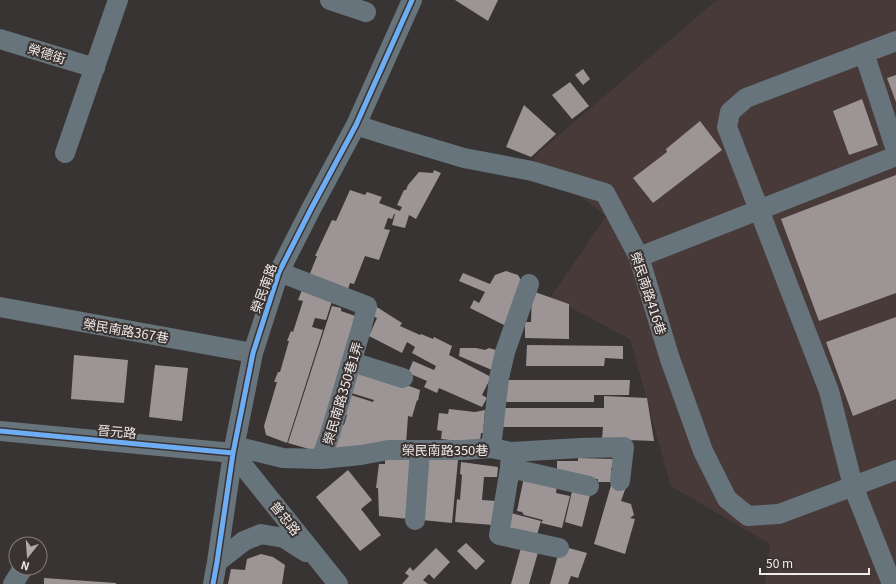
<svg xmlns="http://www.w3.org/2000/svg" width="896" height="584" font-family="Georgia,'Noto Sans TC',serif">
<rect width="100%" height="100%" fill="#393434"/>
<path fill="#483a39" d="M717,0H896V584H765L770,544L671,486L630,339L551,297L606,216L532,158Z"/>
<path fill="#9d9595" d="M455,0H498L488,21Z
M583,69L590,79L583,85L575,75Z
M896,75V102L887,78Z
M570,82L589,106L572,119L552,95Z
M862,99L878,145L849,155L833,111Z
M524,105L556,134L531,157L506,147Z
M700,121L722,150L653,203L633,178L667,152L666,149Z
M434,170L441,173L416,219L409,215L405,228L392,225L395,214H394L392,219L388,218L384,229L390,230L379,260L365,256L354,284L350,283L347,292L309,276L317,256H315L332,220L336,221L350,190L365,195L367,192L382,197L379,203L400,211L402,207L397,205L404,190H406L408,185L419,172L433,173Z
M896,175V293L819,321L781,219Z
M506,271L518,275L523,284L508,327L470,308L474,300L479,303L485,292L459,281L463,273L490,284L495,275Z
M302,290L332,301L326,320L315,318L312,327L323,330L287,443L266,435L264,426L277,382H274L278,372H280L289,341H287L291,331L293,332L303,301L298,300Z
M532,291L569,304V339L525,338V322H531Z
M372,304L402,323L400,326L420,335L421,334L433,339L434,337L452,346L449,355L491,377L482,395L487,398L482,407L439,388L437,393L424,387L427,381L408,373L413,361L434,370L436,366L412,353L415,347L407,342L402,353L369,336L377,318L370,315Z
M332,306L341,308V311L361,318L316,451L288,443Z
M896,317V399L853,416L826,342Z
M527,345L623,346V359L605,358L604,366H526Z
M460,348H476L485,350L489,348L496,350L492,370L459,356Z
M74,355L128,360L124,403L71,399Z
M155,365L188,368L182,421L149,417Z
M358,371L381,378L380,381L403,388L404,384L420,390L418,401L417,400L412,417L408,416L406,444L373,449L360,445L359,450H333L342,424L344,425L347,415H345L351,395L373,402L374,400L351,393Z
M507,380H630L629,395H594V402H505Z
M604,396L647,398L654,441L602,439L603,427H502L503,408H604Z
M449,409L475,412L485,410L483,433H481L479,447L451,443L450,440L441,439L442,431L437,430L439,413L448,414Z
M385,456H414L409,519L379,516L378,488H376L379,464H385Z
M428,456L458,460L452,523L422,520Z
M578,458L614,459V468H611L612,482H598V479H589L557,473V461H578Z
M461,462L498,467L497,477H484L482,500L496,501L493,525L455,522L457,499L460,500L462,475L460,474Z
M348,470L372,500L361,509L381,535L360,551L316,497Z
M524,477L557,484L556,493L570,496L562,528L541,523L543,520L524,515L522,512L517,511Z
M612,482L626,487L621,501L631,504L634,515L630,518L635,519L625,554L594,544Z
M573,487L591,491L582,527L565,522Z
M511,513L541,521L537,535L507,530Z
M466,543L485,561L476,570L457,551Z
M522,544L539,549L529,584H511Z
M565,547L587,553L578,578L571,576L568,584H550L558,555Z
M436,548L450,562L434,579L429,574L423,580L428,584H402L409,576L405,573L410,567L413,571Z
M261,554L273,557L285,565L282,584H228L231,569L245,570L247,559Z
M44,578L116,583V584H44Z"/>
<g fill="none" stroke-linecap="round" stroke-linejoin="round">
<path stroke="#68747b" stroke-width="20" d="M330,0L366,12
M0,39L95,68
M864,53L896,150
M356,125L387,135L464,158L532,171L605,193L639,257L670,359L703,451L727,499L748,516L779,514L896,470
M65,153L118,0
M639,257L896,156
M279,272L367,306L362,326L330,434L321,459
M0,307L253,353
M352,362L403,378
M0,431L233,453
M234,446L283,458L321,459L361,455L388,450H463L491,448L511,452L580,448L624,447L620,481
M491,448L499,378L505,352L529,284
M511,452L510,468L499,535L559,548
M233,453L338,584
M510,468L589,486
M415,520L420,450
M217,562L244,541L261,534L284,538L306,552
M13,584L23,568
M213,584L217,562L233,453L253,353L279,272L311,209L356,125L412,0
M892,584L853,486L829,391L727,127L730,112L746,98L896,41"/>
<g stroke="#3b3332" stroke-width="8">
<path id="cycleway" d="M0,431L233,453
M213,584L217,562L233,453L253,353L279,272L311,209L356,125L412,0"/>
</g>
<use href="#cycleway" stroke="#6dadf4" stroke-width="5"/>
</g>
<g text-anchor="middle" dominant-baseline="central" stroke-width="4" stroke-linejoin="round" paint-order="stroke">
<g font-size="13" fill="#f0ebea" stroke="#3b3332">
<text transform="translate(47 53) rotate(17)">榮德街</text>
<text transform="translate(263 288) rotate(-70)">榮民南路</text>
<text transform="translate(649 293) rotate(72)">榮民南路416巷</text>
<text transform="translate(126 330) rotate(10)">榮民南路367巷</text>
<text transform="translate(342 393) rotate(-73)">榮民南路350巷1弄</text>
<text transform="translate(117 431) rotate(5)">晉元路</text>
<text x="445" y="449">榮民南路350巷</text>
<text transform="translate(286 518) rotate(51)">普忠路</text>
</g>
</g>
<g transform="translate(28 556) rotate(197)"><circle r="19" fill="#3b3332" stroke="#837d7c"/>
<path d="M0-3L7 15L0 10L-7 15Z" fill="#b0abaa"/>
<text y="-6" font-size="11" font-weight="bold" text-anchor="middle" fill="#f0ebea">N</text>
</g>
<path d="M760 568v6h109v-6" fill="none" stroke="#f0ebea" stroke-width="2"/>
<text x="766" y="568" font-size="12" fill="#f0ebea" stroke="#3b3332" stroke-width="3" paint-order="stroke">50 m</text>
</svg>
